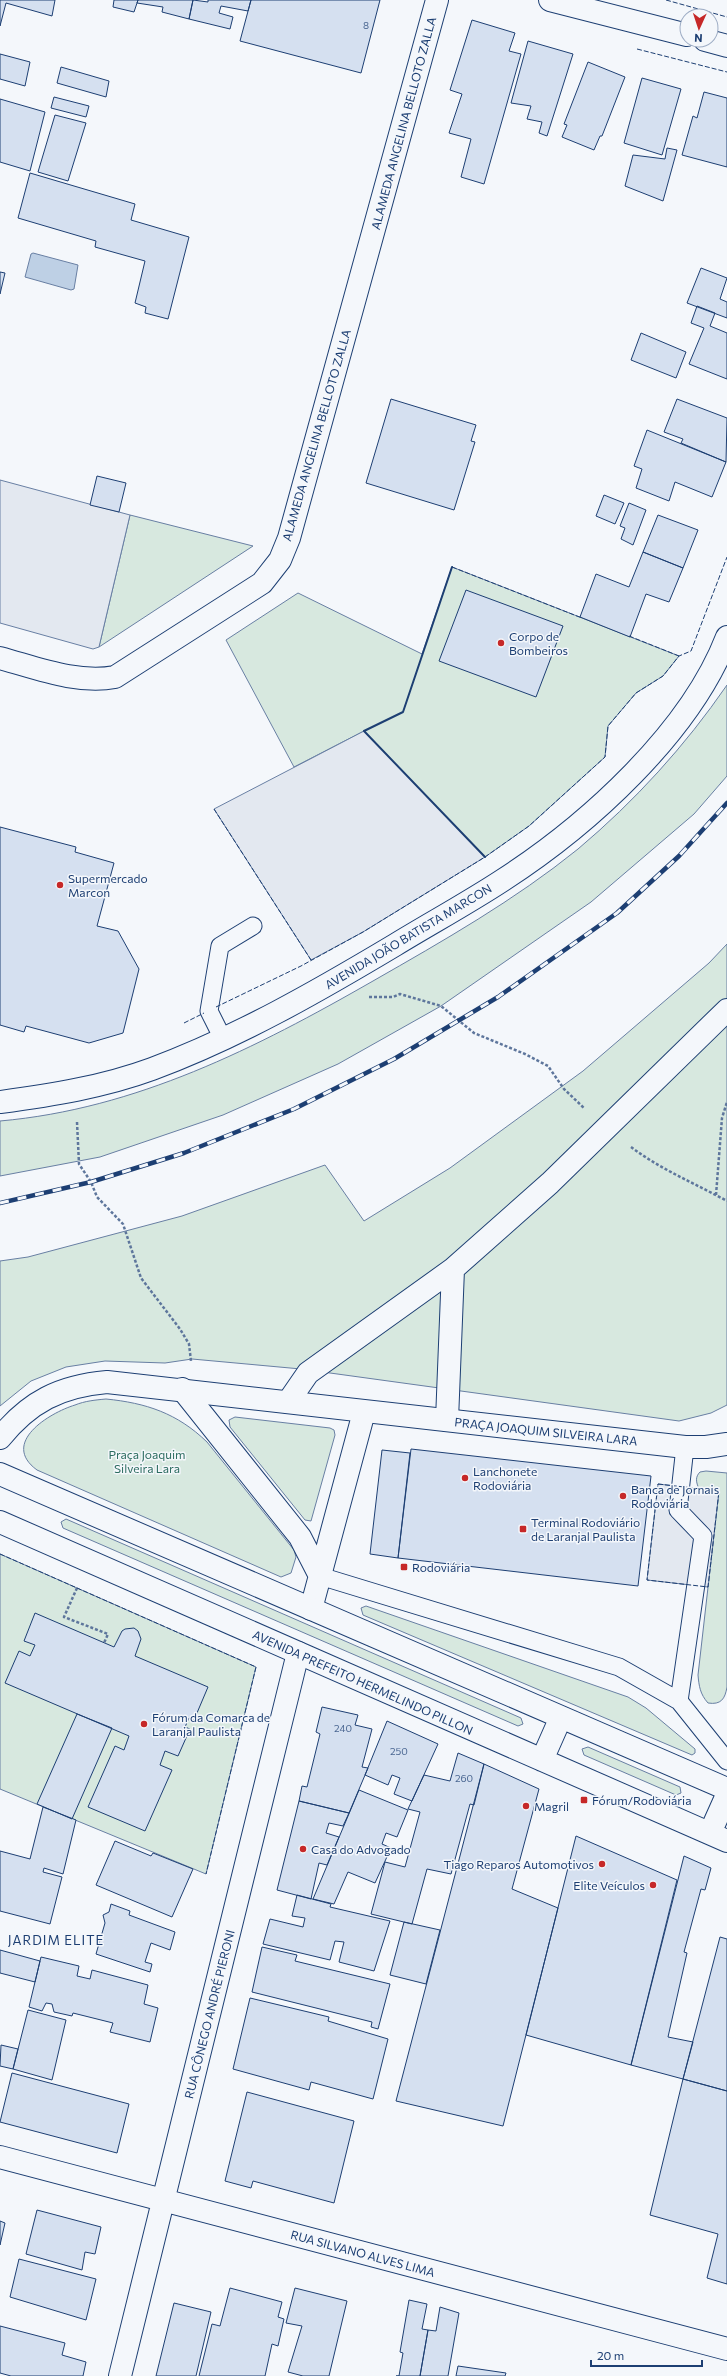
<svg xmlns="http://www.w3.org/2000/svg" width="727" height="2376" font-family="Commissioner,sans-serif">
<rect width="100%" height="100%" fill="#f4f7fb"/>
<path fill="#d7e8df" stroke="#687fa3" d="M130,515L253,546L99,647Z
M452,567L679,656L663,676L636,693L608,726L605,757L529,826L485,857L364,731L294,767L226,640L298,593L422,654Z
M727,685V776L694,814L591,902L441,1006L338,1064L223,1115L100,1157L0,1176V1121C136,1109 256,1048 373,981C443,941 515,900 578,849C635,801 685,746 727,685Z
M727,944V1405L711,1413L679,1421L301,1369L192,1359L165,1363L105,1361L66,1367L31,1381L0,1406V1261L28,1257L182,1216L325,1165L364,1221L450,1168L583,1071L709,963Z
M106,1399C146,1403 177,1413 207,1442L294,1550L296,1557L291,1573L281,1577L37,1470C0,1443 49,1413 75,1405C85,1401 95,1400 106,1399Z
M235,1417L330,1428L334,1430L335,1435L311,1521L305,1520L230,1427L229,1420Z
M706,1471L727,1473V1687C725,1699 721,1705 708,1703C700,1694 699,1686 698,1675L719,1491L699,1489C696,1482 695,1477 700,1472Z
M66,1519L521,1718L523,1724L518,1726L63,1528L61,1522Z
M0,1554L256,1667L206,1874L0,1789Z
M366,1606L628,1697L646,1708L695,1749V1753L692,1755L363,1615L361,1608Z
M588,1747L680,1787L681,1793L676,1795L584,1755L582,1749Z"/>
<path fill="#e3e8f0" stroke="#687fa3" d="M0,480L130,515L99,647L93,649L0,623Z
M364,731L485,857L363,932L311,960L214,809Z
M658,1484L719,1491L708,1587L647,1580Z"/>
<path fill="#bed0e5" stroke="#687fa3" d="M33,253L78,265L74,289L71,290L25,277L31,254Z"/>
<path fill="#d5e0f0" stroke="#1d3f73" d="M0,0H55L52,16L6,3L0,26Z
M114,0H138L134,12L113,7Z
M138,0H193L189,19L162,12L163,7L137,3Z
M193,0L208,2V0H251L248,11L221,6L219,13L233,17L230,29L189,19Z
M251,0H380L361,73L240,41Z
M472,20L515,33L509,51L521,54L484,184L461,177L471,139L449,133L462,94L450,90Z
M528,41L573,54L547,136L539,133L542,122L527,119L531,106L511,103Z
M0,54L30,62L25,86L0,79Z
M588,62L625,77L602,136H600L594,150L562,137L567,125L564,124Z
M61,67L109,81L106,97L57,83Z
M642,78L681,89L662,155L624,143Z
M704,92L727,98V167L682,155L693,116L697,118Z
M54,97L89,106L86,117L51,108Z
M0,99L45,112L30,171L0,162Z
M55,115L86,123L68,181L38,172Z
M667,148L677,150L663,201L625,186L633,155L665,159Z
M30,173L135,204L131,220L189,237L168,319L145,313L146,307L135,303L145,261L95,247L96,241L18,218Z
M701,268L727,278L720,299L727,302V318L687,303Z
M0,272L5,273L0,294Z
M697,306L715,313L710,326L727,333V379L689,364L704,328L691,323Z
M641,333L686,352L676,378L631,360Z
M391,399L476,425L471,441L475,442L454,510L366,483Z
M677,399L727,418L726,462L681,443L683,439L664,432Z
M647,430L726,462L712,497L675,482L669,501L636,488L642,469L634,466Z
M97,476L126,483L119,512L90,505Z
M604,495L624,503L615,524L596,516Z
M629,503L646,510L633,545L621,539L625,528L620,526Z
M658,515L698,530L683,568L643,552Z
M643,552L683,568L669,602L646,594L630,637L580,617L596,574L629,587Z
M466,590L563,626L536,697L439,661Z
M0,827L76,847L75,852L114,863L97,926L118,931L139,969L123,1033L89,1043L26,1026L24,1032L0,1025Z
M411,1449L651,1476L638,1586L398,1558Z
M382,1450L410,1453L398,1558L370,1554Z
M35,1613L114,1647L122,1631L125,1629L134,1628L138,1631L141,1639L135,1656L208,1687L194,1720L189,1718L185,1727L190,1729L178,1756L165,1751L160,1765L172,1770L145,1831L88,1807L115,1746L124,1750L129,1736L5,1683L19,1651L30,1656L35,1645L24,1641Z
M322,1707L358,1715L355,1725L372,1729L362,1767L368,1768L349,1813L299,1801L302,1786L307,1787L320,1734L316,1732Z
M77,1714L112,1728L72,1819L37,1804Z
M387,1721L438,1744L412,1801L394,1794L400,1778L392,1775L388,1785L365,1775Z
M458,1753L484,1764L474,1805L470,1804L451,1874L427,1869L412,1924L371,1914L385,1862L405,1867L420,1812L408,1809L424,1775L450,1781Z
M484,1764L539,1789L512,1889L558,1908L503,2126L396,2101Z
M359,1790L408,1810L397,1837L386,1833L382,1844L391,1848L375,1883L348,1872L334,1904L313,1899Z
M299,1801L349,1813L343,1826L329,1823L326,1833L339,1837L327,1865L319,1863L311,1899L277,1890Z
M43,1807L76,1820L63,1874L44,1868L43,1872L62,1877L50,1924L0,1911V1851L30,1859Z
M576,1836L677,1880L631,2065L526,2035Z
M115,1841L151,1856L153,1853L193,1869L172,1917L96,1885Z
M684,1856L711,1868L705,1890L701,1889L684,1952L687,1953L668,2037L693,2042L683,2079L631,2065Z
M297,1895L331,1904L330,1907L390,1921L374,1971L339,1962L344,1942L335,1941L330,1960L263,1944L270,1919L303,1927L305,1918L292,1916Z
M111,1904L130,1911L129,1915L175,1932L170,1950L151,1943L145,1962L152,1964L150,1972L96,1954L105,1923L103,1915L109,1912Z
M404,1922L440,1930L426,1984L390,1975Z
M720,1937L727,1939V2091L683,2079Z
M262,1947L297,1955L295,1961L390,1984L378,2029L371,2027L372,2022L252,1992Z
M0,1950L40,1961L35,1982L0,1973Z
M41,1957L79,1966L77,1976L90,1979L92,1970L148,1985L144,2004L158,2008L150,2042L110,2032L113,2023L73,2013L72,2016L54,2012L52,2004L46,2003L42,2011L29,2007Z
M250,1998L329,2017L328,2021L388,2039L373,2099L311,2082L309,2090L233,2069Z
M28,2010L66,2020L52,2080L13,2069Z
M1,2045L18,2049L13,2069L0,2066Z
M12,2073L129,2104L117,2153L0,2122Z
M683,2079L727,2091V2284L707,2278L718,2234L650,2215Z
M247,2092L354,2121L334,2203L253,2181L251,2188L225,2181Z
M37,2210L101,2227L95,2254L85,2252L82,2270L26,2254Z
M0,2221L5,2223L0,2245Z
M19,2259L96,2279L86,2320L10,2297Z
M230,2288L282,2302L278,2317L284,2319L278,2346L272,2344L265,2376H199L212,2324L220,2326Z
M295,2288L347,2301L329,2376H303L288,2372L302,2326L286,2323Z
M409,2300L427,2304L422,2329L428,2330L420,2376H396H399L403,2353L400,2352Z
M174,2303L211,2312L196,2376H156Z
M440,2307L459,2313L448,2376H420L428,2330L436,2331Z
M0,2326L65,2343L62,2355L86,2362L83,2376H11L0,2373Z
M458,2366L506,2373L505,2376H456Z"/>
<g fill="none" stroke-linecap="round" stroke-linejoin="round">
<g stroke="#1d3f73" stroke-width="19">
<path id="service" d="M223,1039L209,1011L220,946L253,926
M320,1576L619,1667L679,1701L727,1761
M679,1701L703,1536L678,1510L685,1447"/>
</g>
<g stroke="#1d3f73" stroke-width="24">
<path id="minor" d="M550,0L687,35
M705,40L727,46
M0,658C37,668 77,684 115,677L262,583L280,560L289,538L437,0
M182,1389L300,1537L320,1576
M288,1402L308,1373L453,1269L550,1183L727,1010
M447,1420L453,1269
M311,1609L364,1412
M0,2157L727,2349
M120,2376L298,1653"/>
</g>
<g stroke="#1d3f73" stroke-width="24">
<path id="tertiary" d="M0,1102C52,1095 103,1087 152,1069C238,1037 318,991 395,945C431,923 468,903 503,880C588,825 690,733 727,637
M0,1438C29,1402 60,1386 107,1382L685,1447H706L727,1444"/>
</g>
<g stroke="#1d3f73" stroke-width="24">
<path id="secondary" d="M0,1474L727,1789
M0,1522L727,1841
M542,1760L561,1717
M710,1833L727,1795"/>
</g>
<path stroke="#5e769c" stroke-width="2.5" stroke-dasharray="3 2" stroke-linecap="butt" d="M369,997H393L400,994L441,1006L474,1033L525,1054L548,1066L564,1089L584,1108
M77,1122L79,1164L91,1182L97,1197L123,1224L141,1278L180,1329L189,1344L191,1361
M631,1147C660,1169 694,1183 727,1201
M716,1195L722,1118L727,1102
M77,1588L64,1617L108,1634L104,1643"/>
<use href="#service" stroke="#f4f7fb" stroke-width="17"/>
<use href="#minor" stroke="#f4f7fb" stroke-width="22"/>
<use href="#tertiary" stroke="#f4f7fb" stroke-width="22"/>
<use href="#secondary" stroke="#f4f7fb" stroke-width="22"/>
<g stroke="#1d3f73" stroke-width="4.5">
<path id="rail" d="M0,1203L91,1182L184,1153L294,1109L394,1059L498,997L617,913L679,856L727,803"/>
</g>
<use href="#rail" stroke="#f4f7fb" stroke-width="3" stroke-dasharray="9" stroke-linecap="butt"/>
<path stroke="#1d3f73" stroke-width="1" stroke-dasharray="5 2" stroke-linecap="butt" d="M666,0L727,17
M637,49L727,72
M452,567L582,618
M629,636L679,656
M214,809L311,960
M216,1007L301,966L363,932L485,857L529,826L605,757L608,726L636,693L663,676L679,656L691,651L727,557
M184,1023L204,1013
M658,1484L719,1491L708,1587L647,1580Z
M0,1554L256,1667L206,1874"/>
<path stroke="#1d3f73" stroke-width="2" d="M452,567L403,712L364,731L485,857"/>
</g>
<g fill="#c62828" stroke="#f4f7fb" stroke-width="1.5">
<circle cx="501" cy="643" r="4"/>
<circle cx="60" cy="885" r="4"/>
<circle cx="465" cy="1478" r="4"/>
<circle cx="623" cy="1496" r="4"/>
<rect x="519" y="1525" width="8" height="8" rx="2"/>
<rect x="400" y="1563" width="8" height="8" rx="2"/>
<circle cx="144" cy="1724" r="4"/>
<rect x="580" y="1796" width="8" height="8" rx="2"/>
<circle cx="526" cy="1806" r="4"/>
<circle cx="303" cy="1849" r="4"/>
<circle cx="602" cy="1864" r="4"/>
<circle cx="653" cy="1885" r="4"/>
</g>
<g text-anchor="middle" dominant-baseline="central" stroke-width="3" stroke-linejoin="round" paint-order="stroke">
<g font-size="10" fill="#4b6792">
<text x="366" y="25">8</text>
<text x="343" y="1728">240</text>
<text x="399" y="1751">250</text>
<text x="464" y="1778">260</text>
</g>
<g font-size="12" fill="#1d3f73" stroke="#f4f7fb">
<text transform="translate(403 123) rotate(-75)">ALAMEDA ANGELINA BELLOTO ZALLA</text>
<text transform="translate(316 435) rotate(-74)">ALAMEDA ANGELINA BELLOTO ZALLA</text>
<text transform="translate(408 936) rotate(-31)">AVENIDA JOÃO BATISTA MARCON</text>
<text transform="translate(546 1431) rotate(6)">PRAÇA JOAQUIM SILVEIRA LARA</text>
<text transform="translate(363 1682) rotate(24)">AVENIDA PREFEITO HERMELINDO PILLON</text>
<text transform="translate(209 2014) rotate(-76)">RUA CÔNEGO ANDRÉ PIERONI</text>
<text transform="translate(363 2253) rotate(15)">RUA SILVANO ALVES LIMA</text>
</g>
<g font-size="12" fill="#1d3f73" stroke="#f4f7fb" text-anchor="start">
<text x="509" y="636">Corpo de<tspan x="509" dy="14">Bombeiros</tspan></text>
<text x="68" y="878">Supermercado<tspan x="68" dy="14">Marcon</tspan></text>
<text x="473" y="1471">Lanchonete<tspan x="473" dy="14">Rodoviária</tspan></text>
<text x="631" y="1489">Banca de Jornais<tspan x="631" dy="14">Rodoviária</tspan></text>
<text x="531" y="1522">Terminal Rodoviário<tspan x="531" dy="14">de Laranjal Paulista</tspan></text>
<text x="412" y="1567">Rodoviária</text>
<text x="152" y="1717">Fórum da Comarca de<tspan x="152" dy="14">Laranjal Paulista</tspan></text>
<text x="592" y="1800">Fórum/Rodoviária</text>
<text x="534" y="1806">Magril</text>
<text x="311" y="1849">Casa do Advogado</text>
<text x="594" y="1864" text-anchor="end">Tiago Reparos Automotivos</text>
<text x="645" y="1885" text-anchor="end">Elite Veículos</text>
</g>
<g font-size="12" fill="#2c6c60" stroke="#f4f7fb">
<text x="147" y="1454">Praça Joaquim<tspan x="147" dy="14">Silveira Lara</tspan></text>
</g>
<g font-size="13" letter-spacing="1" fill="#1d3f73" stroke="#f4f7fb">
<text x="56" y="1940">JARDIM ELITE</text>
</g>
</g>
<g transform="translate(699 28) rotate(183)"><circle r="19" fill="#f4f7fb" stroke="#9eadc5"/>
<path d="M0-3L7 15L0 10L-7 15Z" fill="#c62828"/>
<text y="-6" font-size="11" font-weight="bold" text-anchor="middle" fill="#1d3f73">N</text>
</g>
<path d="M591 2360v6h111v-6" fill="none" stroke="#1d3f73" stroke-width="2"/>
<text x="597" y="2360" font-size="12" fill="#1d3f73" stroke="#f4f7fb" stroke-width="3" paint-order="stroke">20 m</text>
</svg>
